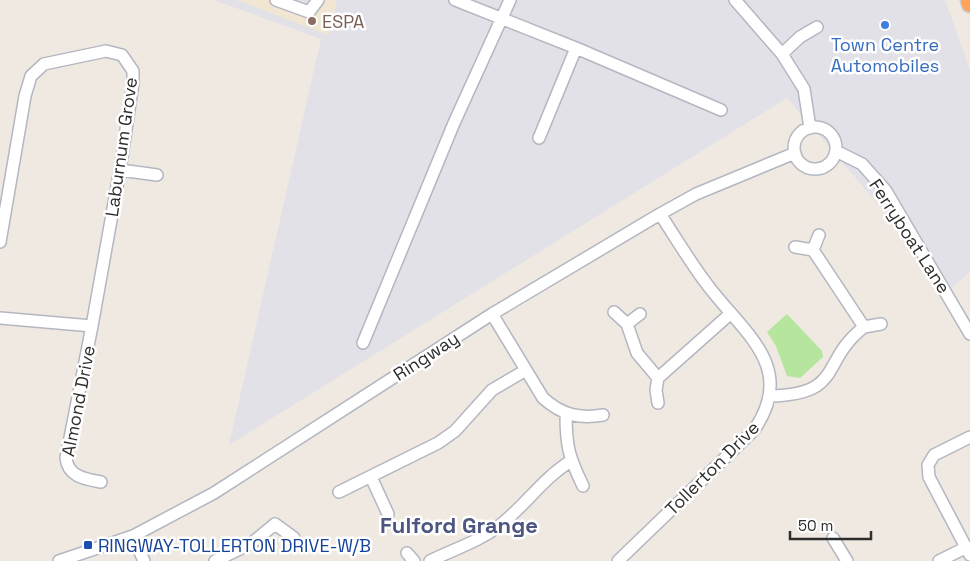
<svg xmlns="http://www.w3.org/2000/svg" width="970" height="561" font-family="'Space Grotesk',sans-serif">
<rect width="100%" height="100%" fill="#efe9e1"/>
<path fill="#e3e1e8" d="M214,0H945L970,70V272L951,289L787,98L229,445L321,39Z"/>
<path fill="#f0e6d1" d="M238,0H286L308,7L315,0H337L328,35Z"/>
<path fill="#b6e59e" d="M787,314L822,351L823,357L800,378L787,376L776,346L767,332Z"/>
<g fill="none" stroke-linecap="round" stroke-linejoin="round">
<g stroke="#b4b7c1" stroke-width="14">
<path id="minor" d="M276,0L309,12L318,0
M455,0L576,48L721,110
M735,0L782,54L804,89L810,128
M782,54L800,37L817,27
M794 148a21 21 0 1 1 42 0a21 21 0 1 1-42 0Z
M539,138L576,48
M836,151L862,164L886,191L970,334
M120,170L157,175
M0,242L25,96L31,76L44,64L106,51L122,55L133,71V83L120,170L92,326L0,318
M813,250L819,235
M614,312L627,324L637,353L658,378L730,314
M492,314L543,398C562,415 579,419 603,415
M627,324L640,314
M92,326L66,458C68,477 85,479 101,482
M864,327L881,324
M363,343L454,123L510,0
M770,396C845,394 819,362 864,327L813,250L795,247
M658,403L656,390L658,378
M566,414C566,447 569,457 583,486
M970,437L934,455L928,465L929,477L970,555
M371,477L388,514
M339,492L438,443L455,431L492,390L526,370
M133,536L144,561
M833,538L847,561
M407,553L414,561
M59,561L133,536L214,493L492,314L660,214L696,194L795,153
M215,561L252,543L275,524L294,538
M430,561C454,549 478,542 499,526C525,506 543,478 571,461
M618,561L754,430C797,368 745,334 709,287C691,264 676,238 660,214
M939,561L967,547"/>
</g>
<g stroke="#c9c9c9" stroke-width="19">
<path id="highway" d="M969,0L970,4"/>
</g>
<use href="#minor" stroke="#fff" stroke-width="11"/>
<use href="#highway" stroke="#ffa35c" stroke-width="16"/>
</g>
<circle fill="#8d6e63" stroke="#fff" stroke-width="2" cx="312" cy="21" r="5"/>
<circle fill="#3f7fe0" stroke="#fff" stroke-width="2" cx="885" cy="25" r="5"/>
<rect fill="#1a4fb4" stroke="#fff" stroke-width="2" x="83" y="540" width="10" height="10" rx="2.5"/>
<g text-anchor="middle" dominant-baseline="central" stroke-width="5" stroke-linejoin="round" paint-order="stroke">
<g font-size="18" fill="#785e54" stroke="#fff" text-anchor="start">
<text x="322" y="21">ESPA</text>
</g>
<g font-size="18" fill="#366cbe" stroke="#fff">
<text x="885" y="44">Town Centre<tspan x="885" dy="21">Automobiles</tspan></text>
</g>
<g font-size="18" fill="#2e2e2e" stroke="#fff">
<text transform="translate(121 147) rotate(-82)">Laburnum Grove</text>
<text transform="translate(910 236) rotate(57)">Ferryboat Lane</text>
<text transform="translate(426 356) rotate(-33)">Ringway</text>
<text transform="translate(78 401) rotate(-79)">Almond Drive</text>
<text transform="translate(712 468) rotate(-45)">Tollerton Drive</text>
</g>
<g font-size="18" fill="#164399" stroke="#fff" text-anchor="start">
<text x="98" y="545">RINGWAY-TOLLERTON DRIVE-W/B</text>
</g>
<g font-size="22" font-weight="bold" fill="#4d5680" stroke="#fff">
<text x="459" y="525">Fulford Grange</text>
</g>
</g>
<path d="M790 531v8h81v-8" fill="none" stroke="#2e2e2e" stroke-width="2.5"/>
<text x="798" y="531" font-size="15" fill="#2e2e2e" stroke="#ffffff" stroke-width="4" paint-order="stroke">50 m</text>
</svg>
